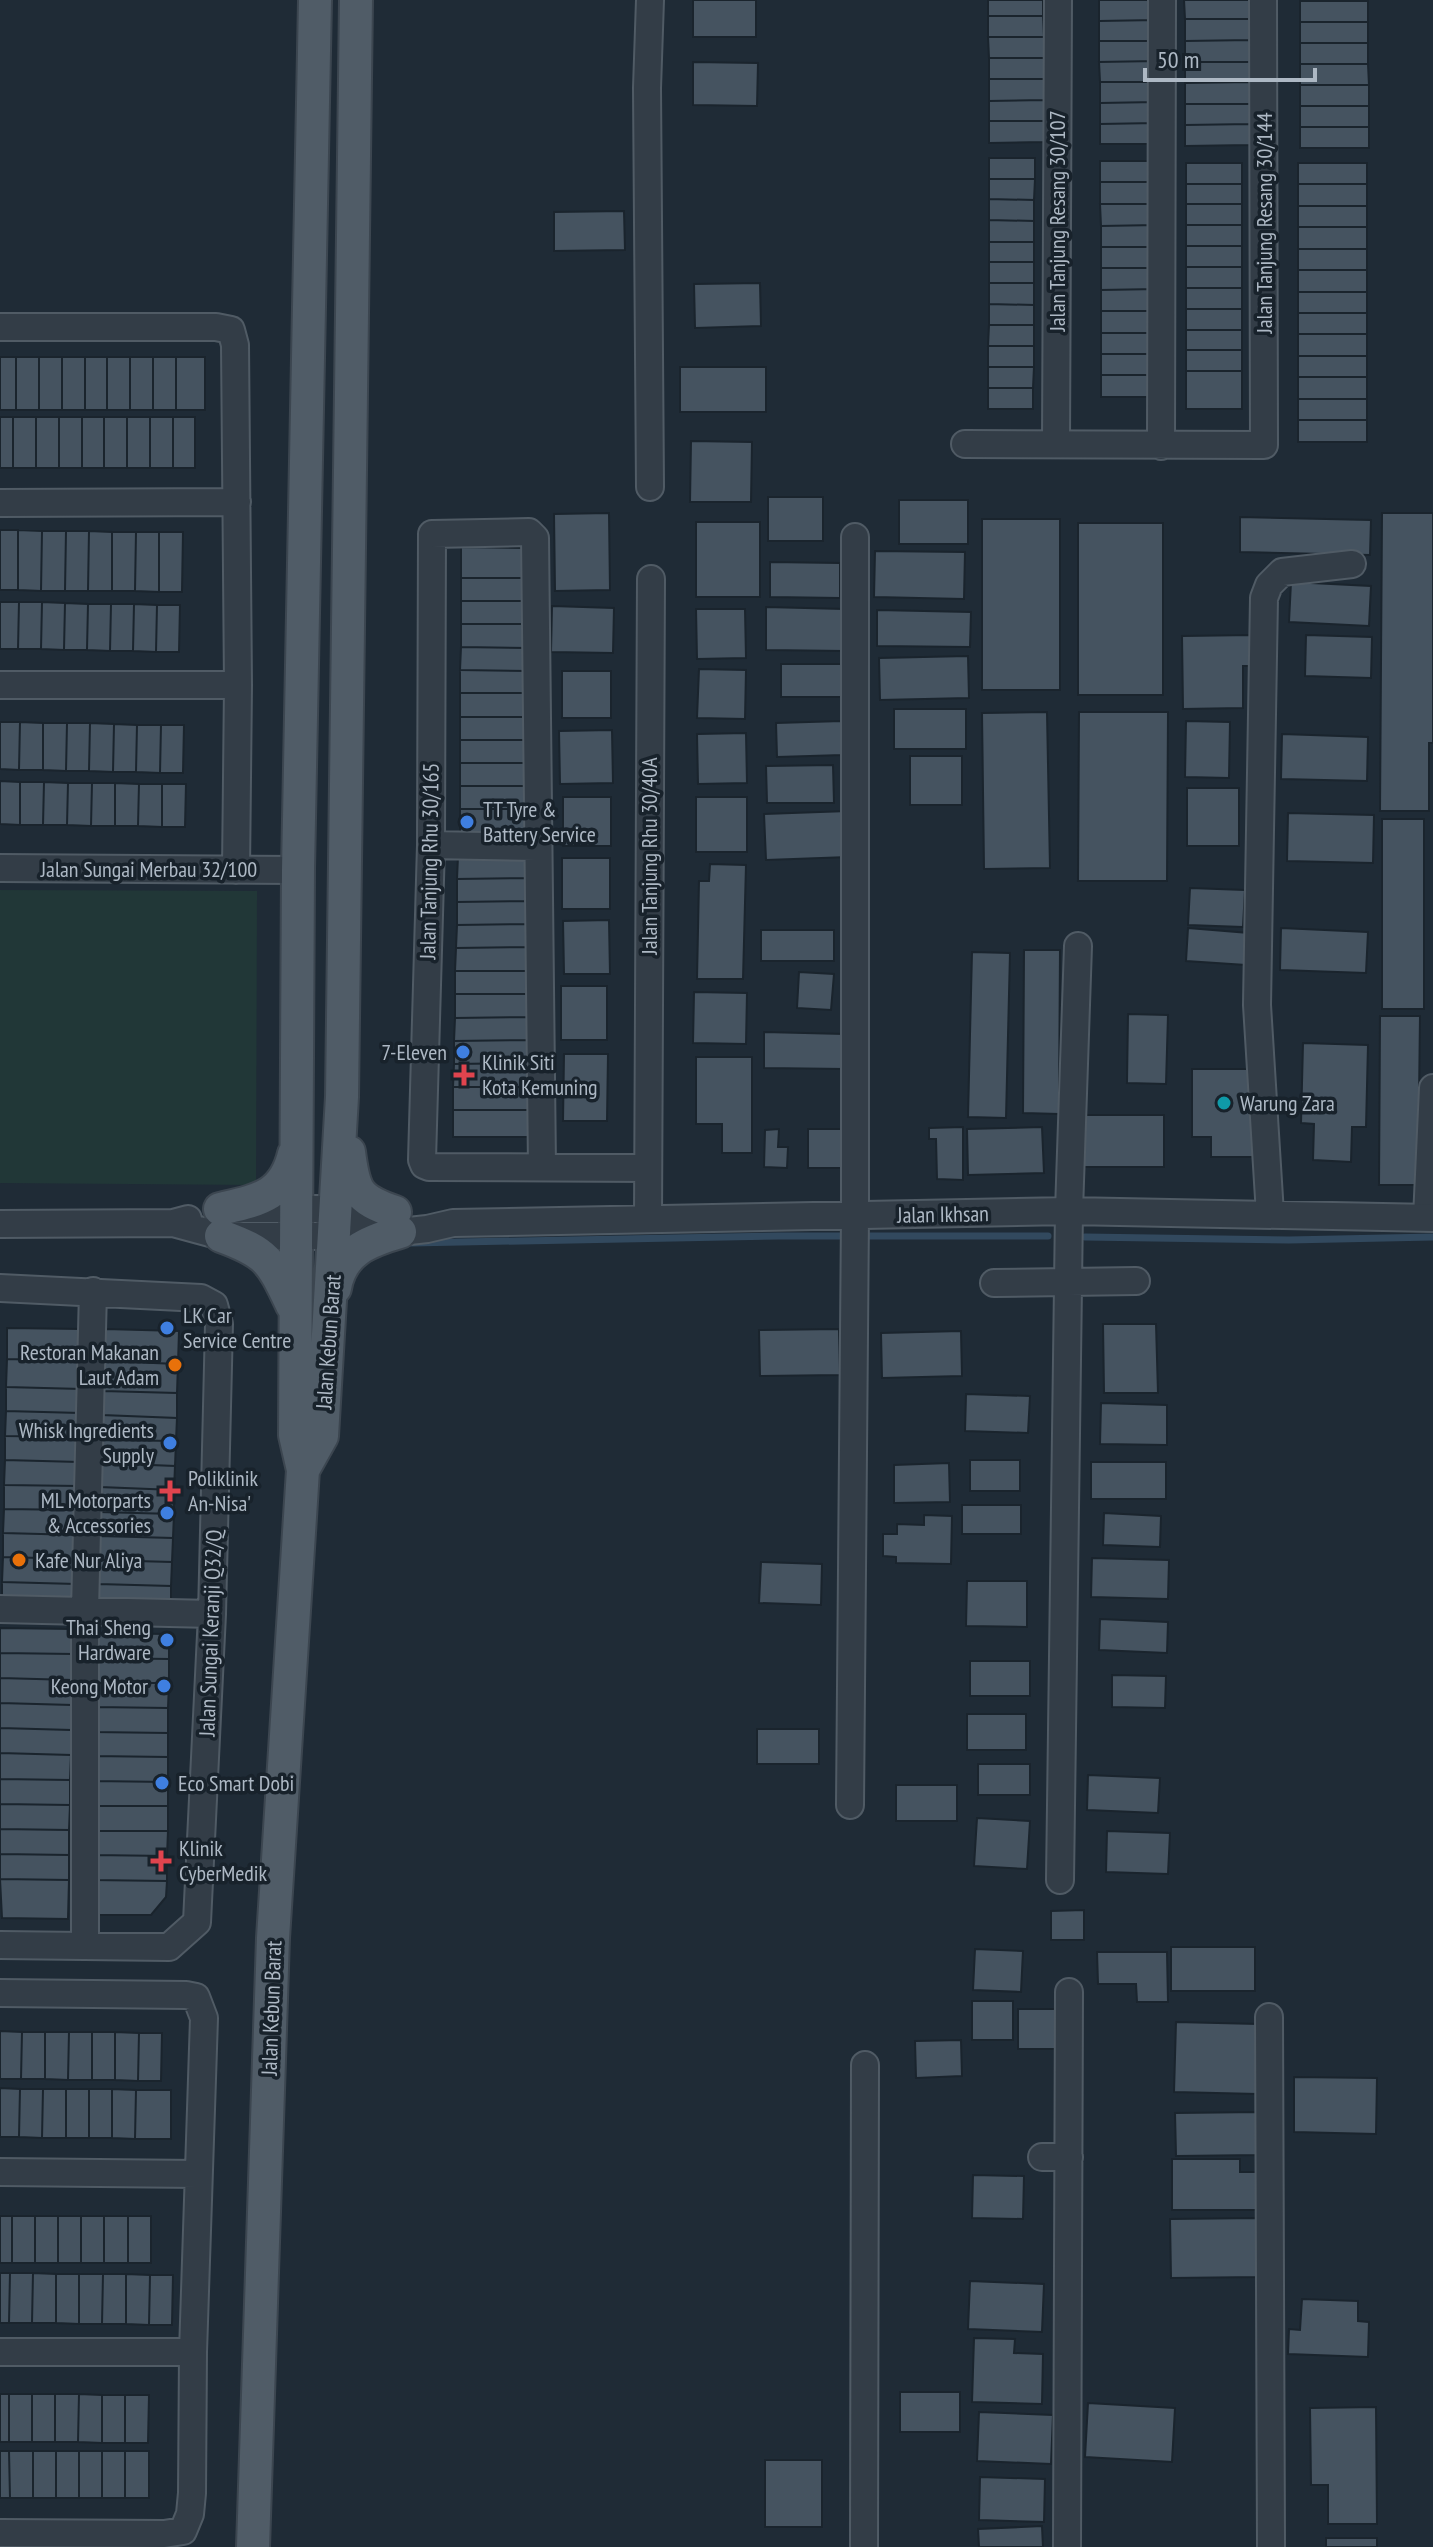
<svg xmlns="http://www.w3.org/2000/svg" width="1433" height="2547" font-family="'PT Sans Narrow',sans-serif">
<rect width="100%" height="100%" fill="#1f2b36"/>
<path fill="#213737" d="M0,890L257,891L256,1185L0,1183Z"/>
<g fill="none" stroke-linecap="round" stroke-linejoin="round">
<path stroke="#32495e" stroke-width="7" d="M1085,1237L1289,1240L1433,1237
M411,1243L779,1236H1048"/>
</g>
<path fill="#455360" stroke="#1a242d" stroke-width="2" d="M693,0H756V37H693Z
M988,0H1043V16H988Z
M1099,0H1156V20L1099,21Z
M1184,0H1251V19H1185Z
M1300,0H1368V1H1300Z
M1300,1H1368V22H1300Z
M988,16H1043L1044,37H988Z
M1185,19H1251V40L1185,41Z
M1156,20V41H1099V21Z
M1300,22H1368V43H1300Z
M988,37H1044V58H989Z
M1251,40V62H1185V41Z
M1099,41H1156V61L1099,62Z
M1300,43H1368V64H1300Z
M989,58H1044V79H989Z
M1156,61V82H1100L1099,62Z
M693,62L758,63L757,106L693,105Z
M1185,62H1251V82L1185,83Z
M1300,64H1368L1369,85H1300Z
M989,79H1044V100L989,101Z
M1100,82H1156V102L1100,103Z
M1251,82V104H1185V83Z
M1300,85H1369V106H1300Z
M1044,100V121H989V101Z
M1156,102V123L1100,124V103Z
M1185,104H1251V124L1185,125Z
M1300,106H1369V127H1300Z
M989,121H1044V142L989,143Z
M1156,123L1157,144H1100V124Z
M1251,124V145L1185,146V125Z
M1300,127H1369V148H1300Z
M989,158H1035V179H989Z
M1100,161H1157V182H1100Z
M1186,163H1242V184H1186Z
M1298,163H1367V184H1298Z
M989,179H1035L1034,200L989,199Z
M1100,182H1157V204H1100Z
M1186,184H1242V204H1186Z
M1298,184H1367V206H1298Z
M989,199L1034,200V221L989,220Z
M1100,204H1157V225L1101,226Z
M1186,204H1242V225H1186Z
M1298,206H1367V227H1298Z
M624,211L625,250L554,251V212Z
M989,220L1034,221V242H989Z
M1157,225V247H1101V226Z
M1186,225H1242V246H1186Z
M1298,227H1367V249H1298Z
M989,242H1034V262H989Z
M1186,246H1242V267H1186Z
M1101,247H1157V268H1101Z
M1298,249H1367V270H1298Z
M989,262H1034V283H989Z
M1186,267H1242V288H1186Z
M1101,268H1157V289L1101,290Z
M1298,270H1367V292H1298Z
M760,283L761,326L695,328L694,284Z
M989,283H1034V305L989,304Z
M1186,288H1242V309H1186Z
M1157,289L1158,311H1101V290Z
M1298,292H1367V313H1298Z
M989,304L1034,305V325H989Z
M1186,309H1242V330H1186Z
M1101,311H1158V333H1101Z
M1298,313H1367V334H1298Z
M989,325H1034V346H988Z
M1186,330H1242V350H1186Z
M1101,333H1158V354H1101Z
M1298,334H1367V356H1298Z
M988,346H1034V367H988Z
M1186,350H1242V371H1186Z
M1101,354H1158V375H1101Z
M1298,356H1367V377H1298Z
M0,357H16V410H0Z
M16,357H39V410H16Z
M39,357H62V410H39Z
M62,357H85V410H62Z
M85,357H107V410H85Z
M107,357H130V410H107Z
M130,357H153V410H130Z
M153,357H176V410H153Z
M176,357H205V410H176Z
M680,367H766V412H680Z
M988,367H1034L1033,388H988Z
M1186,371H1242V409H1186Z
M1101,375H1158V397H1101Z
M1298,377H1367V399H1298Z
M988,388H1033V409H988Z
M1298,399H1367V420H1298Z
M0,417H13V468H0Z
M13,417H36V468H13Z
M36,417H59V468H36Z
M59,417H82V468H59Z
M82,417H104V468H82Z
M104,417H127V468H104Z
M127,417H150V468H127Z
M150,417H173V468H150Z
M173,417H195V468H173Z
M1298,420H1367V442H1298Z
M691,441L752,442L751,502H690Z
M768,497H823V541H768Z
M899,500H968V544H899Z
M609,513L610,590L555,591L554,514Z
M1382,513H1433V743H1429V811H1380Z
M1240,517L1371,520L1370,555L1240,552Z
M982,519H1060V690H982Z
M696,522H760V597H696Z
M1078,523H1163V695H1078Z
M0,530H18V590H0Z
M18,530L42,531L41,591L18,590Z
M42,531H66L65,591H41Z
M66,531H89L88,591H65Z
M89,531L112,532V591H88Z
M112,532H136L135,591H112Z
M136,532H159V592L135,591Z
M159,532H183L182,592H159Z
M461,547L529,548V578H461Z
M875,551L965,552L964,599L874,597Z
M770,562L840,563V598L770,597Z
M461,578H529V601H461Z
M1291,582L1371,586L1369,626L1289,622Z
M461,601H529V624H461Z
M0,602H19L18,649H0Z
M19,602H42L41,649H18Z
M42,602L65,603L64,650L41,649Z
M65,603L88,604L87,650H64Z
M88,604H111L110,651L87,650Z
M111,604H134L133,651H110Z
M134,604L157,605L156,652L133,651Z
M157,605H180L179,652H156Z
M552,606L614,608L613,653L551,652Z
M766,607L844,609V651L766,650Z
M696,609H745L746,658L697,659Z
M877,610L971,612L970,647L877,646Z
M461,624H529L528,648L461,647Z
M1253,635V666H1243V708L1183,709L1182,636Z
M1306,635L1372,637L1371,678L1305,676Z
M461,647L528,648V671L460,670Z
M968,656L969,698L880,700L879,658Z
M781,664H847V697H781Z
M699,669L746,670L745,719L697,718Z
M460,670L528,671V693H460Z
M562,671H611V718H562Z
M460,693H528V717H460Z
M894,709H966V749H894Z
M1047,712L1050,868L984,869L982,713Z
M1079,712H1168L1167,881H1078Z
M460,717H528V740H460Z
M842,721L843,755L777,757L776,723Z
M1186,721L1230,722L1229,778L1185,777Z
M0,722H20L19,770L0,769Z
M20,722L43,723V770H19Z
M43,723H67L66,771L43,770Z
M67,723H90L89,771H66Z
M90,723L114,724L113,772L89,771Z
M114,724L137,725L136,772H113Z
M137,725H161L160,773L136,772Z
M161,725H184L183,773H160Z
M612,730L613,783L560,784L559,731Z
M746,733L747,783L698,784L697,734Z
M1282,734L1368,737L1367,781L1281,779Z
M460,740H528V763H460Z
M910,756H962V805H910Z
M460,763H528V786H460Z
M833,765L834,803H767L766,766Z
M0,781L20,782V825L0,824Z
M20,782H44L43,825H20Z
M44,782L68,783L67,825H43Z
M68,783H92L91,826L67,825Z
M92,783H115V826H91Z
M115,783L139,784L138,826H115Z
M139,784H162V827L138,826Z
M162,784H186L185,827H162Z
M460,786H528V809H460Z
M1187,788H1239V846H1187Z
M563,797H611V846H563Z
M696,797H747V852H696Z
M460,809H528L527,832H460Z
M848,811L849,857L766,860L764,814Z
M1288,813L1374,815L1373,863L1287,861Z
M1382,819H1424V1009H1382Z
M530,855V878L457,879L458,856Z
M562,858H610V909H562Z
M710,864L746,865L743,979H697L699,881H709Z
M530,878V901L457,902V879Z
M1190,888L1245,890L1243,927L1188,925Z
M530,901V924L457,925V902Z
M609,920L610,974H564L563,921Z
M530,924V947L456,948L457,925Z
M1188,928L1249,933L1246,965L1186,961Z
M1281,928L1368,932L1366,973L1280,970Z
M761,930H834V961H761Z
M530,947V971H455L456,948Z
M1024,950H1060L1059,1114L1023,1113Z
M972,952L1010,953L1006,1118L968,1117Z
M455,971H530V994H455Z
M799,972L834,974L831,1010L797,1008Z
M561,986H607V1040H561Z
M694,992L747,993L746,1044L693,1043Z
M455,994H530V1017L455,1018Z
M1128,1014L1168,1015L1166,1084L1127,1083Z
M1380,1016H1420L1418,1185H1379Z
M530,1017V1040L454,1041L455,1018Z
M764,1032L845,1034V1069L764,1068Z
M530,1040V1063L454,1064V1041Z
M1303,1043L1368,1045L1366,1127H1352L1351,1162L1313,1160L1314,1124L1301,1123Z
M564,1054H608L607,1121H563Z
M696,1057H752V1153H722V1124H696Z
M530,1063V1087H453L454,1064Z
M1192,1069H1256V1157H1211V1137H1192Z
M453,1087H530V1110H453Z
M453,1110H530V1137H453Z
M1082,1115H1164V1167H1082Z
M963,1127V1180L937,1179L936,1139H929V1128Z
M1042,1127L1044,1173L968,1175L967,1129Z
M779,1129L778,1147H788L787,1168L764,1167L765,1130Z
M808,1129H845V1168H808Z
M1103,1324H1156L1158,1393H1104Z
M7,1328L82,1329L81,1361L7,1359Z
M105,1329L179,1331L178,1364L104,1361Z
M839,1329L840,1375L760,1376L759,1330Z
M961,1331L962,1376L882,1378L881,1333Z
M7,1359L81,1361V1389L6,1387Z
M104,1361L178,1364L177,1393L103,1391Z
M6,1387L81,1389L80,1413L6,1411Z
M103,1391L177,1393V1418L102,1415Z
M966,1394L1030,1396L1028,1433L965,1431Z
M1101,1403L1167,1405V1445L1100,1444Z
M6,1411L80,1413L79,1437L5,1436Z
M102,1415L177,1418L176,1441L102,1440Z
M5,1436L79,1437V1462L5,1460Z
M102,1440L176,1441L175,1466L101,1463Z
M5,1460L79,1462L78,1486L4,1485Z
M970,1460H1020V1491H970Z
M1091,1462H1166V1499H1091Z
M101,1463L175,1466L174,1490L100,1487Z
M949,1463L950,1502L894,1503V1465Z
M4,1485L78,1486V1510L4,1509Z
M100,1487L174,1490V1514L99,1512Z
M962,1505H1021V1534H962Z
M4,1509L78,1510V1535L3,1533Z
M99,1512L174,1514L173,1538L99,1536Z
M1104,1513L1161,1516L1160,1547L1103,1545Z
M924,1515L952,1516L951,1564L896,1563V1557L883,1556V1534H897V1524L924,1525Z
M3,1533L78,1535L77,1559L3,1557Z
M99,1536L173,1538L172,1562L98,1560Z
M3,1557L77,1559L76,1584L2,1582Z
M1092,1558L1169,1560L1168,1599L1091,1597Z
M98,1560L172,1562L171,1586L98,1584Z
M761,1562L822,1564L821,1605L759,1603Z
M967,1581H1027V1627L966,1626Z
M2,1582L76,1584V1608L2,1606Z
M98,1584L171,1586V1610L97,1608Z
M1100,1619L1168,1622L1167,1653L1099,1650Z
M0,1628L73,1629V1654L0,1653Z
M95,1633L169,1634V1659L94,1658Z
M0,1653L73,1654L72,1680L0,1678Z
M94,1658L169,1659V1683H94Z
M970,1661H1030V1696H970Z
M1112,1675L1166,1676L1165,1708L1112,1707Z
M0,1678L72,1680V1705L0,1703Z
M94,1683H169L168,1708L94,1707Z
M0,1703L72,1705L71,1730L0,1728Z
M94,1707L168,1708V1733L93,1732Z
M967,1714H1026V1750H967Z
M0,1728L71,1730V1755L0,1753Z
M757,1729H819V1764H757Z
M93,1732L168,1733V1757L93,1756Z
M0,1753L71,1755L70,1780L0,1779Z
M93,1756L168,1757V1782L93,1781Z
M978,1764H1030V1795H978Z
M1088,1775L1160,1778L1158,1813L1087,1810Z
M0,1779L70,1780V1805L0,1804Z
M93,1781L168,1782V1806H93Z
M896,1785H957V1821H896Z
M0,1804L70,1805L69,1830L0,1829Z
M93,1806H168V1831H93Z
M977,1818L1030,1821L1027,1869L974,1866Z
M0,1829L69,1830V1855L0,1854Z
M93,1831H168L167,1856L93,1855Z
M1107,1831L1170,1833L1168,1874L1106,1872Z
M0,1854L69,1855V1880L0,1879Z
M93,1855L167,1856V1881L92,1880Z
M0,1879L69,1880L68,1919L2,1918Z
M92,1880L167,1881L166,1897L151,1915H92Z
M1084,1910V1940H1051V1911Z
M1171,1947H1255V1991H1171Z
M975,1949L1023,1951L1021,1992L973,1990Z
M1097,1952H1167L1168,2002H1137L1136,1984H1098Z
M972,2001H1013V2040H972Z
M1018,2009H1055V2049H1018Z
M1176,2022L1259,2024L1258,2094L1174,2092Z
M0,2031L22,2032L21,2079H0Z
M22,2032H45V2079H21Z
M45,2032H69L68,2080L45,2079Z
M69,2032H92V2080H68Z
M92,2032H115V2080H92Z
M115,2032L139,2033L138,2081L115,2080Z
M139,2033H162L161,2081H138Z
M961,2040L962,2076L916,2078L915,2041Z
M1294,2077L1377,2078L1376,2134L1294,2132Z
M0,2088L20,2089L19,2137H0Z
M20,2089H43L42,2138L19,2137Z
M43,2089H66V2138H42Z
M66,2089H89V2138H66Z
M89,2089H112V2138H89Z
M112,2089L136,2090L135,2139L112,2138Z
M136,2090H171V2139H135Z
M1260,2112L1261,2155L1176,2156L1175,2113Z
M1172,2159H1240V2172H1260V2210H1172Z
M973,2175L1024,2176L1023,2219L972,2218Z
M0,2216H12V2263H0Z
M12,2216H35V2263H12Z
M35,2216H58V2263H35Z
M58,2216H81V2263H58Z
M81,2216H104V2263H81Z
M104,2216H128V2263H104Z
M128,2216H151V2263H128Z
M1259,2218L1260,2277L1171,2278L1170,2219Z
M0,2273H10L9,2323H0Z
M10,2273H33L32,2323H9Z
M33,2273L56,2274V2323H32Z
M56,2274H79V2324L56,2323Z
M79,2274H103L102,2324H79Z
M103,2274H126V2324H102Z
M126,2274L150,2275L149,2325L126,2324Z
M150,2275H173L172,2325H149Z
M970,2281L1044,2284L1042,2332L968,2329Z
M1302,2299L1358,2301V2321L1369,2322L1368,2357L1288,2354L1289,2329L1300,2330Z
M974,2338L1015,2339L1014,2353L1043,2354L1042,2404L972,2402Z
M900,2392H960V2432H900Z
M0,2394H9V2442H0Z
M9,2394H32V2442H9Z
M32,2394H55V2442H32Z
M55,2394H79L78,2442H55Z
M79,2394L102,2395V2443L78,2442Z
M102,2395H125V2443H102Z
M125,2395H149L148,2443H125Z
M1088,2403L1175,2408L1172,2462L1085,2457Z
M1376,2407L1377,2524H1328V2485H1311L1310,2408Z
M979,2412L1053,2415L1051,2464L977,2461Z
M0,2451H9L10,2498H0Z
M9,2451H33V2498H10Z
M33,2451H56V2498H33Z
M56,2451H79V2498H56Z
M79,2451H102V2498H79Z
M102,2451H125V2498H102Z
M125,2451H149V2498H125Z
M765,2460H822V2527H765Z
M980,2477L1045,2479L1044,2522L979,2520Z
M1042,2526L1043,2547H979L978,2529Z
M1326,2538H1377V2547H1326Z"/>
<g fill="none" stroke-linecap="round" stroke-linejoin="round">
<g stroke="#505b65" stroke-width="30">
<path id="minor" d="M0,327H216L231,330L235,345L238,685L236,870
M1056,443L1058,0
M965,444L1264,445L1263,0
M1161,446L1162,0
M650,487L647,88L650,0
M0,503L237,502
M0,685H238
M431,845L537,847
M0,868L298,870
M542,1167L535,538L529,532L432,534L431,845L422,1160L424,1165L429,1167L648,1168
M238,1209H335L391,1212
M1270,1214L1257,1005L1264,598L1269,585L1282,572L1352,564
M1427,1218L1433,1088
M648,1219L651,579
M173,1223L221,1236H334L400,1232L427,1229L453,1223L1069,1211L1433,1218
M0,1224L173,1223L188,1219
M994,1283L1136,1281
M0,1288L201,1298L214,1305L219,1324L212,1614L197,1922L169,1947L0,1945
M0,1609L212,1614
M850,1805L855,1216V537
M1060,1880L1069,1211L1078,946
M85,1946V1610L93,1291
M0,1993L186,1995L196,1997L204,2018L193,2352L192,2493L190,2514L183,2531L164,2534L0,2533
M1269,2017L1271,2547
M1042,2157H1069
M0,2172L198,2174
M0,2352H193
M864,2547L865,2065
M1067,2547L1069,1992"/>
</g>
<g stroke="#3c4650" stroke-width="36">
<path id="major" d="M349,1152C354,1191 357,1199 395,1212
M220,1209C259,1200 284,1196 294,1154
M221,1236C268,1253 271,1261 292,1305
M335,1288C341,1251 369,1241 400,1232
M303,1470L322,1436L342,1097L356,0
M253,2547L273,1938L303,1470L295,1435L298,870L315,0"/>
</g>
<use href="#minor" stroke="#333d47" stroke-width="26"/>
<use href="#major" stroke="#505c67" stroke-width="32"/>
</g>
<g fill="#3f7fe0" stroke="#18222b" stroke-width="3">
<circle cx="467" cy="822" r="8"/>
<circle cx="463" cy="1052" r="8"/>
<circle cx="167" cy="1328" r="8"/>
<circle cx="170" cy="1443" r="8"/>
<circle cx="167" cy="1513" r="8"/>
<circle cx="167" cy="1640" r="8"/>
<circle cx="164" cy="1686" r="8"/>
<circle cx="162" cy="1783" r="8"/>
</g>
<g fill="#e0444e" stroke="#18222b" stroke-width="3">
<path d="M460 1063h8v8h8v8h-8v8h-8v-8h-8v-8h8z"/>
<path d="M166 1479h8v8h8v8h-8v8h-8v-8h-8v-8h8z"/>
<path d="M157 1849h8v8h8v8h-8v8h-8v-8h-8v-8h8z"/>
</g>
<circle fill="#0f9aa8" stroke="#18222b" stroke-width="3" cx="1224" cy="1103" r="8"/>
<g fill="#e8710a" stroke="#18222b" stroke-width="3">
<circle cx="175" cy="1365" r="8"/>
<circle cx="19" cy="1560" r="8"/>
</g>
<g text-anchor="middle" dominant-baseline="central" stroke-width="7" stroke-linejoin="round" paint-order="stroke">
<g font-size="22" fill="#adb8c4" stroke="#18222b">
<text transform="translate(1057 221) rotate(-90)">Jalan Tanjung Resang 30/107</text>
<text transform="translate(1264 223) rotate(-90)">Jalan Tanjung Resang 30/144</text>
<text transform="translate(649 856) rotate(-90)">Jalan Tanjung Rhu 30/40A</text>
<text transform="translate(429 861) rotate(-89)">Jalan Tanjung Rhu 30/165</text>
<text x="149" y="869">Jalan Sungai Merbau 32/100</text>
<text transform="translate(943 1214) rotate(-1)">Jalan Ikhsan</text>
<text transform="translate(328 1342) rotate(-86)">Jalan Kebun Barat</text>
<text transform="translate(210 1633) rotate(-88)">Jalan Sungai Keranji Q32/Q</text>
<text transform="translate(271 2008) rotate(-88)">Jalan Kebun Barat</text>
</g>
<g font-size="22" fill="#adb8c4" stroke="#18222b" text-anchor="start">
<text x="483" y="809">TT Tyre &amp;<tspan x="483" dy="25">Battery Service</tspan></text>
<text x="447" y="1052" text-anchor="end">7-Eleven</text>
<text x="482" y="1062">Klinik Siti<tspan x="482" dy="25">Kota Kemuning</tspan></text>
<text x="1240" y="1103">Warung Zara</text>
<text x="183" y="1315">LK Car<tspan x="183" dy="25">Service Centre</tspan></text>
<text x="159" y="1352" text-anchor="end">Restoran Makanan<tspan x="159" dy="25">Laut Adam</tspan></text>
<text x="154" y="1430" text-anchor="end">Whisk Ingredients<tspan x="154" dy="25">Supply</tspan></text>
<text x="188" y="1478">Poliklinik<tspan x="188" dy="25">An-Nisa'</tspan></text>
<text x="151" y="1500" text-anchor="end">ML Motorparts<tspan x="151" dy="25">&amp; Accessories</tspan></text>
<text x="35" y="1560">Kafe Nur Aliya</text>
<text x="151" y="1627" text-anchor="end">Thai Sheng<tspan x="151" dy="25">Hardware</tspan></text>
<text x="148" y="1686" text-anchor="end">Keong Motor</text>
<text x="178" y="1783">Eco Smart Dobi</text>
<text x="179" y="1848">Klinik<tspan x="179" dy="25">CyberMedik</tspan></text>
</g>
</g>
<path d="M1145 68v12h170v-12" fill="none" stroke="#adb8c4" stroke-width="4"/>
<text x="1157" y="68" font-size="24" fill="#adb8c4" stroke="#18222b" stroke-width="6" paint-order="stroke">50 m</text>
</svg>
